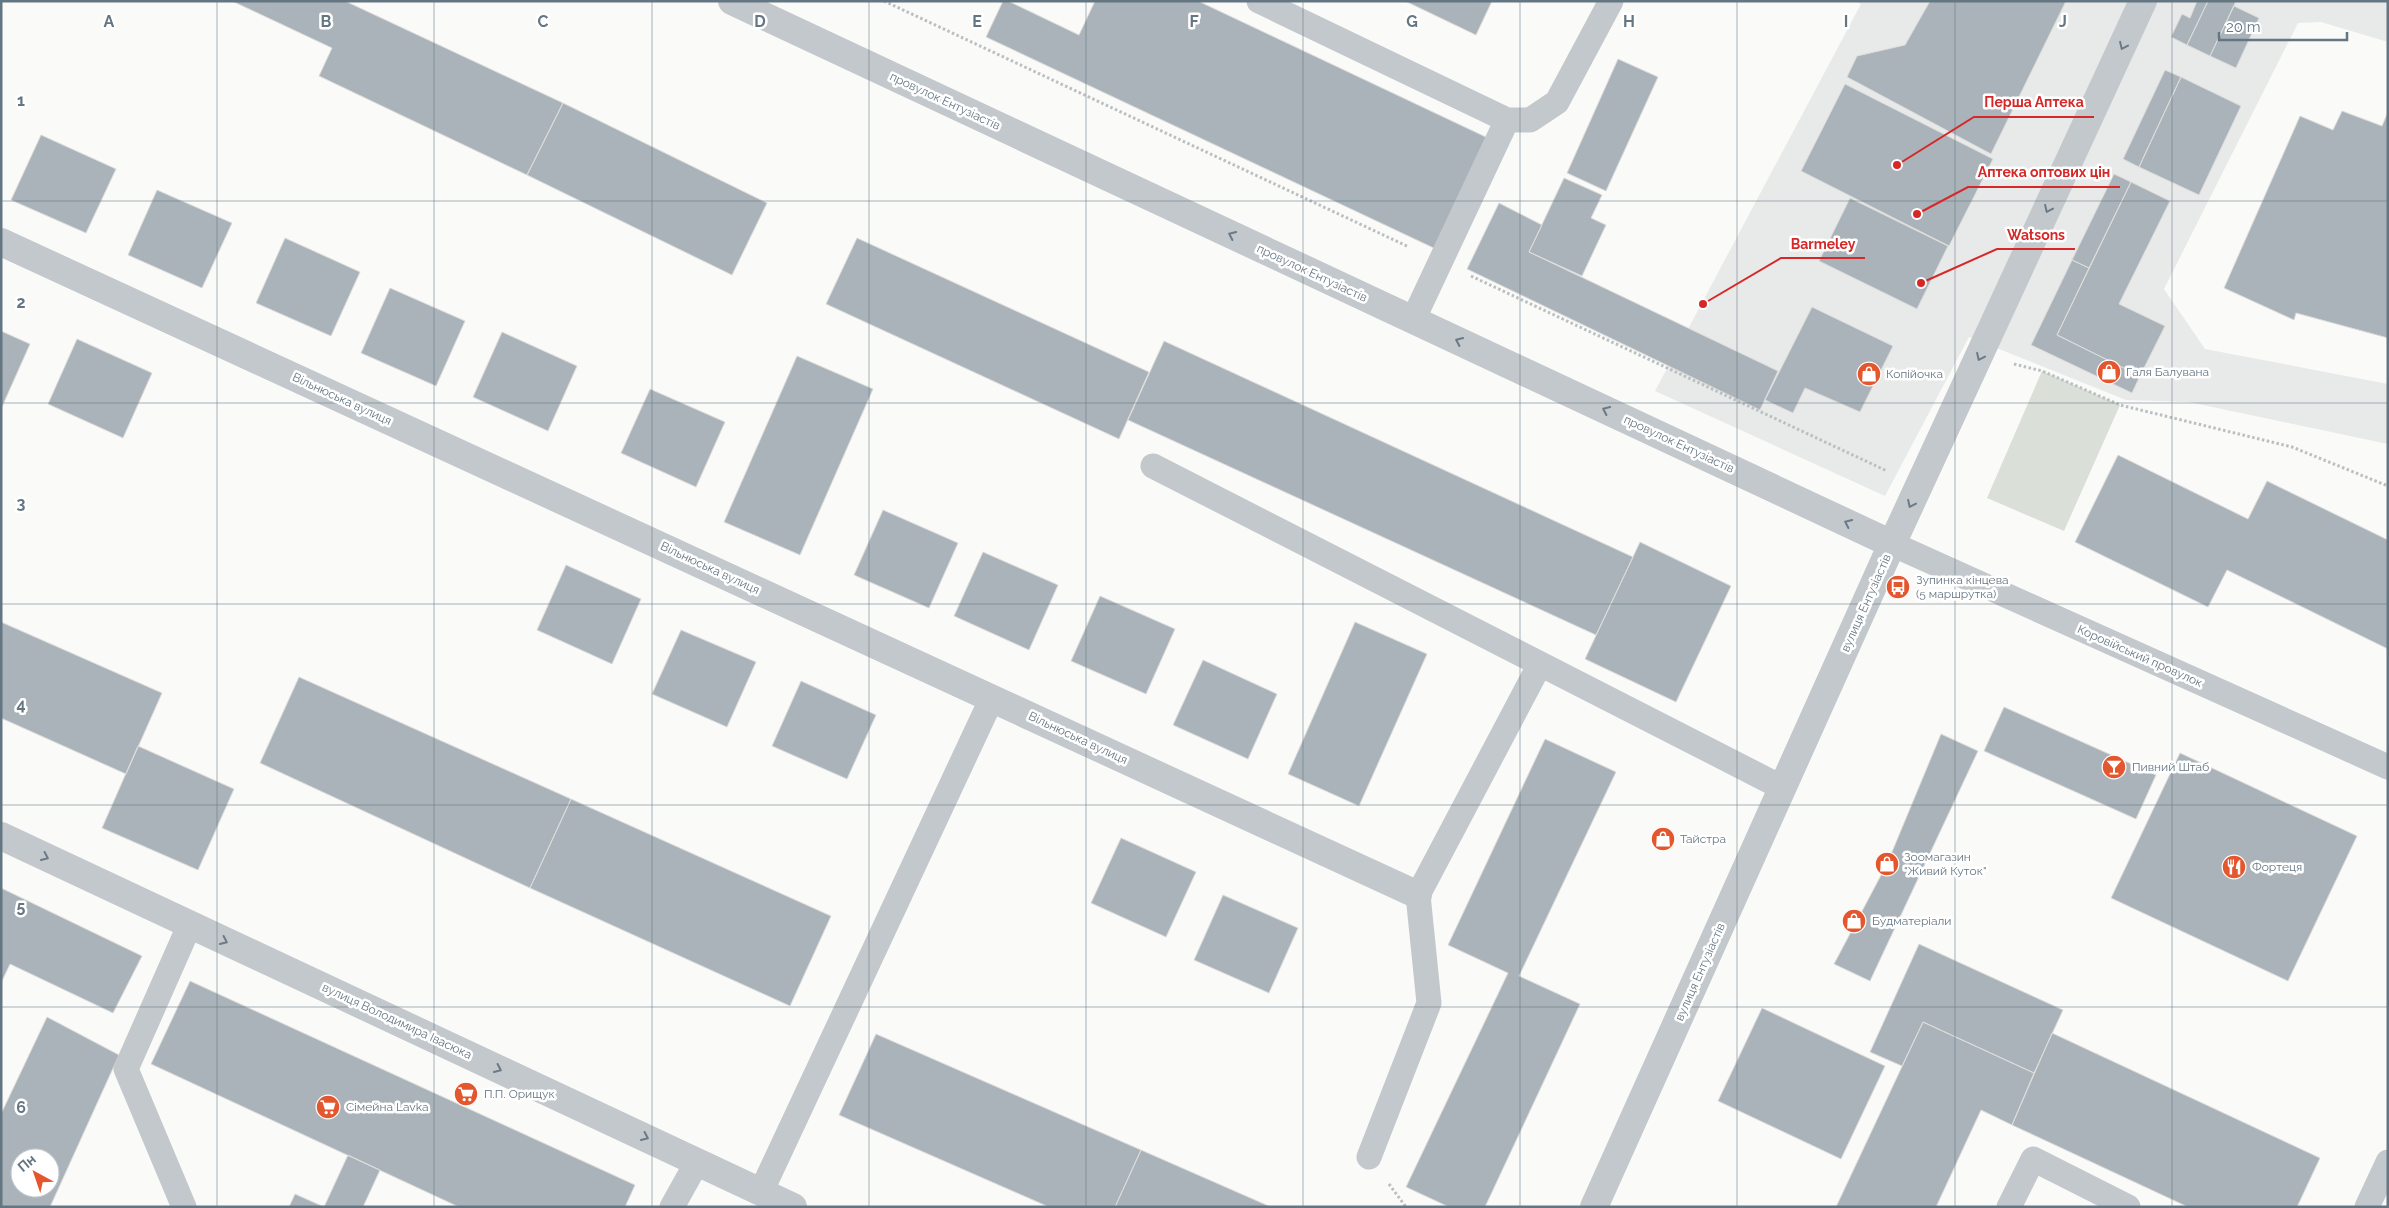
<svg xmlns="http://www.w3.org/2000/svg" width="2389" height="1208" font-family="Raleway,sans-serif">
<rect width="100%" height="100%" fill="#fafaf8"/>
<path fill="#e8e9e9" d="M1855,1H2388V42L2321,22L2298,23L2164,289L2205,349L2388,384V444L2189,402L2126,400L1969,337L1885,496L1655,391L1861,4Z"/>
<path fill="#dadfd7" d="M2042,371L2120,405L2064,531L1987,498Z"/>
<path fill="#aab3b9" stroke="#dcdcda" fill-rule="evenodd" d="M232,1H345L563,103L527,175L319,76L332,48Z
M1003,1H1008L1079,35L1095,1H1198L1490,139L1438,250L986,37Z
M1405,1H1492L1476,35Z
M1930,1H2066L1991,154L1847,77L1857,56L1905,45Z
M2197,1H2208L2187,45L2171,37L2182,14L2190,18Z
M2208,1H2236L2210,56L2187,45Z
M2234,6L2259,18L2236,68L2210,56Z
M1618,59L1658,77L1606,191L1567,173Z
M2165,70L2181,77L2139,167L2123,159Z
M2181,77L2241,106L2199,195L2139,167Z
M1845,84L1993,159L1949,246L1801,171Z
M563,103L767,203L732,275L527,175Z
M2342,111L2382,126L2388,112V338L2296,313L2294,320L2224,288L2300,116L2333,130Z
M41,135L116,169L86,233L11,200Z
M2114,174L2131,182L2089,268L2072,260Z
M1564,178L1602,195L1591,218L1606,225L1582,276L1529,252Z
M2131,182L2170,201L2119,304L2165,326L2140,376L2057,335Z
M157,190L232,223L202,288L128,255Z
M1850,198L1948,246L1917,309L1819,261Z
M1499,203L1542,225L1529,252L1778,371L1760,410L1467,269Z
M285,238L360,272L331,336L256,303Z
M857,238L1149,372L1119,439L826,304Z
M2072,260L2089,268L2057,335L2140,376L2132,393L2031,345Z
M390,288L465,321L436,386L361,353Z
M1812,307L1893,346L1860,412L1805,388L1793,413L1765,400Z
M1,331L30,344L1,409Z
M502,332L577,366L548,431L473,397Z
M77,339L152,373L123,438L48,404Z
M1164,341L1633,557L1596,635L1128,420Z
M797,356L873,389L800,555L724,522Z
M650,389L725,422L696,487L621,453Z
M2118,455L2248,519L2267,481L2388,540V649L2227,570L2208,607L2075,542Z
M883,510L958,543L929,608L854,575Z
M1640,542L1731,586L1676,702L1585,659Z
M983,552L1058,585L1029,650L954,616Z
M566,565L641,599L612,664L537,630Z
M1100,596L1175,629L1146,694L1071,661Z
M1,622L162,693L126,774L1,718Z
M1355,622L1427,654L1359,806L1288,774Z
M681,630L756,662L727,727L652,694Z
M1203,660L1277,694L1248,759L1173,725Z
M299,677L571,799L530,888L260,763Z
M801,681L876,715L847,779L772,746Z
M2004,707L2156,775L2136,819L1984,751Z
M1941,734L1978,751L1870,981L1834,964L1887,864Z
M1545,739L1616,772L1519,976L1580,1004L1485,1207H1449L1406,1187L1508,973L1448,945Z
M138,746L234,789L198,870L102,828Z
M2180,753L2357,836L2288,981L2111,898Z
M571,799L831,916L790,1006L530,888Z
M1121,838L1196,872L1166,937L1091,903Z
M1,888L142,956L113,1013L10,964L1,983Z
M1223,895L1298,928L1269,993L1194,960Z
M1919,944L2063,1010L2034,1073L1923,1022L1902,1066L1870,1052Z
M190,981L635,1185L625,1207H459L151,1064Z
M1762,1008L1885,1066L1841,1159L1718,1101Z
M47,1017L119,1055L50,1207H1V1114ZM20,1158H50V1188H20Z
M1923,1022L2034,1073L2012,1125L1981,1110L1936,1207H1836Z
M2052,1033L2320,1158L2297,1207H2188L2012,1125Z
M876,1034L1141,1150L1115,1207H1049L839,1115Z
M1141,1150L1271,1207H1115Z
M348,1155L380,1170L363,1207H289L295,1194L324,1207Z"/>
<g fill="none" stroke-linecap="round" stroke-linejoin="round">
<path stroke="#bbbfc2" stroke-width="3" stroke-dasharray="2.5 2.5" stroke-linecap="butt" d="M884,1L1409,247
M1471,276L1887,471
M2014,364L2042,371L2120,405L2292,447L2388,486
M1389,1184L1406,1207"/>
<path stroke="#c3c8cc" stroke-width="25" d="M1259,1L1507,120H1530L1557,102L1611,1
M1413,320L1507,120
M1153,466L1783,788
M1892,544L2388,767
M1369,1157L1429,1003L1418,895L1540,664
M761,1192L992,698
M184,1207L126,1069L190,924
M672,1207L697,1162
M2009,1207L2033,1159L2128,1207
M2367,1207L2388,1162"/>
<path stroke="#c3c8cc" stroke-width="28" d="M732,1L1892,544
M1,242L1418,895
M1,836L793,1207
M1594,1207L1892,544L2143,1"/>
</g>
<defs><path id="oneway-chevron" d="M-2-3.5L2.5 0L-2 3.5" fill="none" stroke-width="1.6" stroke-linecap="round" stroke-linejoin="round" transform="scale(1.25)"/></defs>
<g stroke="#6a7a87">
<use href="#oneway-chevron" transform="translate(2123 46) rotate(115)"/>
<use href="#oneway-chevron" transform="translate(2048 209) rotate(115)"/>
<use href="#oneway-chevron" transform="translate(1232 235) rotate(-155)"/>
<use href="#oneway-chevron" transform="translate(1459 341) rotate(-155)"/>
<use href="#oneway-chevron" transform="translate(1980 357) rotate(115)"/>
<use href="#oneway-chevron" transform="translate(1606 410) rotate(-155)"/>
<use href="#oneway-chevron" transform="translate(1911 504) rotate(115)"/>
<use href="#oneway-chevron" transform="translate(1848 523) rotate(-155)"/>
<use href="#oneway-chevron" transform="translate(45 857) rotate(25)"/>
<use href="#oneway-chevron" transform="translate(224 941) rotate(25)"/>
<use href="#oneway-chevron" transform="translate(498 1069) rotate(25)"/>
<use href="#oneway-chevron" transform="translate(645 1137) rotate(25)"/>
</g>
<path fill="none" stroke="#657683" stroke-width="1" stroke-opacity="0.55" d="M217,1V1207M434,1V1207M652,1V1207M869,1V1207M1086,1V1207M1303,1V1207M1520,1V1207M1737,1V1207M1955,1V1207M2172,1V1207M1,201H2388M1,403H2388M1,604H2388M1,805H2388M1,1007H2388"/>
<defs>
<g id="shop-disc" transform="scale(1.25)"><circle r="9.5" fill="#e4572e" stroke="#fff"/><path d="M-5-2.5h2.3a2.7 3.5 0 0 1 5.4 0H5L5.5 6h-11ZM-1.5-2.5h3a1.5 2.3 0 0 0-3 0Z" fill="#fff"/></g>
<g id="bus-disc" transform="scale(1.25)"><circle r="9.5" fill="#e4572e" stroke="#fff"/><path d="M-5-6H5V4H4V6H2V4H-2V6H-4V4H-5ZM-3.5-4V0h7V-4ZM-3.5 1.2v1.5H-2V1.2ZM2 1.2v1.5H3.5V1.2Z" fill="#fff"/></g>
<g id="bar-disc" transform="scale(1.25)"><circle r="9.5" fill="#e4572e" stroke="#fff"/><path d="M-6-5H6L.8 .8V4.5H3.5V6h-7V4.5H-.8V.8Z" fill="#fff"/></g>
<g id="restaurant-disc" transform="scale(1.25)"><circle r="9.5" fill="#e4572e" stroke="#fff"/><path d="M-5-6h1v4h1v-4h1v4h1v-4h1v5L-1.5 .5V6h-2V.5L-5-1ZM5-6V6H3V1.5H1.5Q1.5-4 5-6Z" fill="#fff"/></g>
<g id="supermarket-disc" transform="scale(1.25)"><circle r="9.5" fill="#e4572e" stroke="#fff"/><path d="M-6-5.5h2.5l.6 2H6L4.5 2H-2.5L-4.4-4H-6ZM-1.5 3.2a1.3 1.3 0 1 0 .1 0ZM3 3.2a1.3 1.3 0 1 0 .1 0Z" fill="#fff"/></g>
</defs>
<g fill-rule="evenodd">
<use href="#shop-disc" x="2109" y="372"/>
<use href="#shop-disc" x="1869" y="374"/>
<use href="#bus-disc" x="1898" y="587"/>
<use href="#bar-disc" x="2114" y="767"/>
<use href="#shop-disc" x="1663" y="839"/>
<use href="#shop-disc" x="1887" y="864"/>
<use href="#restaurant-disc" x="2234" y="867"/>
<use href="#shop-disc" x="1854" y="921"/>
<use href="#supermarket-disc" x="466" y="1094"/>
<use href="#supermarket-disc" x="328" y="1107"/>
</g>
<g text-anchor="middle" dominant-baseline="central" stroke-width="5" stroke-linejoin="round" paint-order="stroke">
<g font-size="12" fill="#657683" stroke="#fff">
<text transform="translate(945 101) rotate(25)">провулок Ентузіастів</text>
<text transform="translate(1312 273) rotate(25)">провулок Ентузіастів</text>
<text transform="translate(342 399) rotate(25)">Вільнюська вулиця</text>
<text transform="translate(1679 444) rotate(25)">провулок Ентузіастів</text>
<text transform="translate(710 568) rotate(25)">Вільнюська вулиця</text>
<text transform="translate(1866 603) rotate(-66)">вулиця Ентузіастів</text>
<text transform="translate(2140 656) rotate(24)">Коровійський провулок</text>
<text transform="translate(1078 738) rotate(25)">Вільнюська вулиця</text>
<text transform="translate(1700 972) rotate(-66)">вулиця Ентузіастів</text>
<text transform="translate(397 1021) rotate(25)">вулиця Володимира Івасюка</text>
</g>
<g font-size="12" fill="#657683" stroke="#fff" text-anchor="start">
<text x="2126" y="372">Галя Балувана</text>
<text x="1886" y="374">Копійочка</text>
<text x="1916" y="580">Зупинка кінцева<tspan x="1916" dy="14">(5 маршрутка)</tspan></text>
<text x="2132" y="767">Пивний Штаб</text>
<text x="1680" y="839">Тайстра</text>
<text x="1904" y="857">Зоомагазин<tspan x="1904" dy="14">"Живий Куток"</tspan></text>
<text x="2252" y="867">Фортеця</text>
<text x="1872" y="921">Будматеріали</text>
<text x="484" y="1094">П.П. Орищук</text>
<text x="346" y="1107">Сімейна Lavka</text>
</g>
</g>
<g font-size="16" text-anchor="middle" font-weight="bold" fill="#657683" stroke="#fff" stroke-width="5" stroke-linejoin="round" paint-order="stroke">
<text x="109" y="27">A</text>
<text x="326" y="27">B</text>
<text x="543" y="27">C</text>
<text x="760" y="27">D</text>
<text x="977" y="27">E</text>
<text x="1194" y="27">F</text>
<text x="1412" y="27">G</text>
<text x="1629" y="27">H</text>
<text x="1846" y="27">I</text>
<text x="2063" y="27">J</text>
<text x="21" y="106">1</text>
<text x="21" y="308">2</text>
<text x="21" y="509">3</text>
<text x="21" y="710">4</text>
<text x="21" y="912">5</text>
<text x="21" y="1113">6</text>
</g>
<path fill="none" stroke="#d62828" stroke-width="2" d="M1897 165L1974 117H2094M1917 214L1968 187H2120M1921 283L1997 249H2075M1703 304L1781 258H1865"/>
<g fill="#d62828" stroke="#fff" stroke-width="2">
<circle cx="1897" cy="165" r="5"/>
<circle cx="1917" cy="214" r="5"/>
<circle cx="1921" cy="283" r="5"/>
<circle cx="1703" cy="304" r="5"/>
</g>
<g font-size="14" text-anchor="middle" font-weight="bold" fill="#d62828" stroke="#fff" stroke-width="5" stroke-linejoin="round" paint-order="stroke">
<text x="2034" y="107">Перша Аптека</text>
<text x="2044" y="177">Аптека оптових цін</text>
<text x="2036" y="240">Watsons</text>
<text x="1823" y="249">Barmeley</text>
</g>
<rect width="2389" height="1208" fill="none" stroke="#657683" stroke-width="5"/>
<g transform="translate(35 1173) rotate(320)"><circle r="24" fill="#ffffff" stroke="#c1c8cd"/>
<path d="M0-4L9 19L0 12L-9 19Z" fill="#e4572e"/>
<text y="-8" font-size="14" font-weight="bold" text-anchor="middle" fill="#657683">Пн</text>
</g>
<path d="M2219 32v8h128v-8" fill="none" stroke="#657683" stroke-width="2.5"/>
<text x="2226" y="32" font-size="15" fill="#657683" stroke="#ffffff" stroke-width="4" paint-order="stroke">20 m</text>
</svg>
